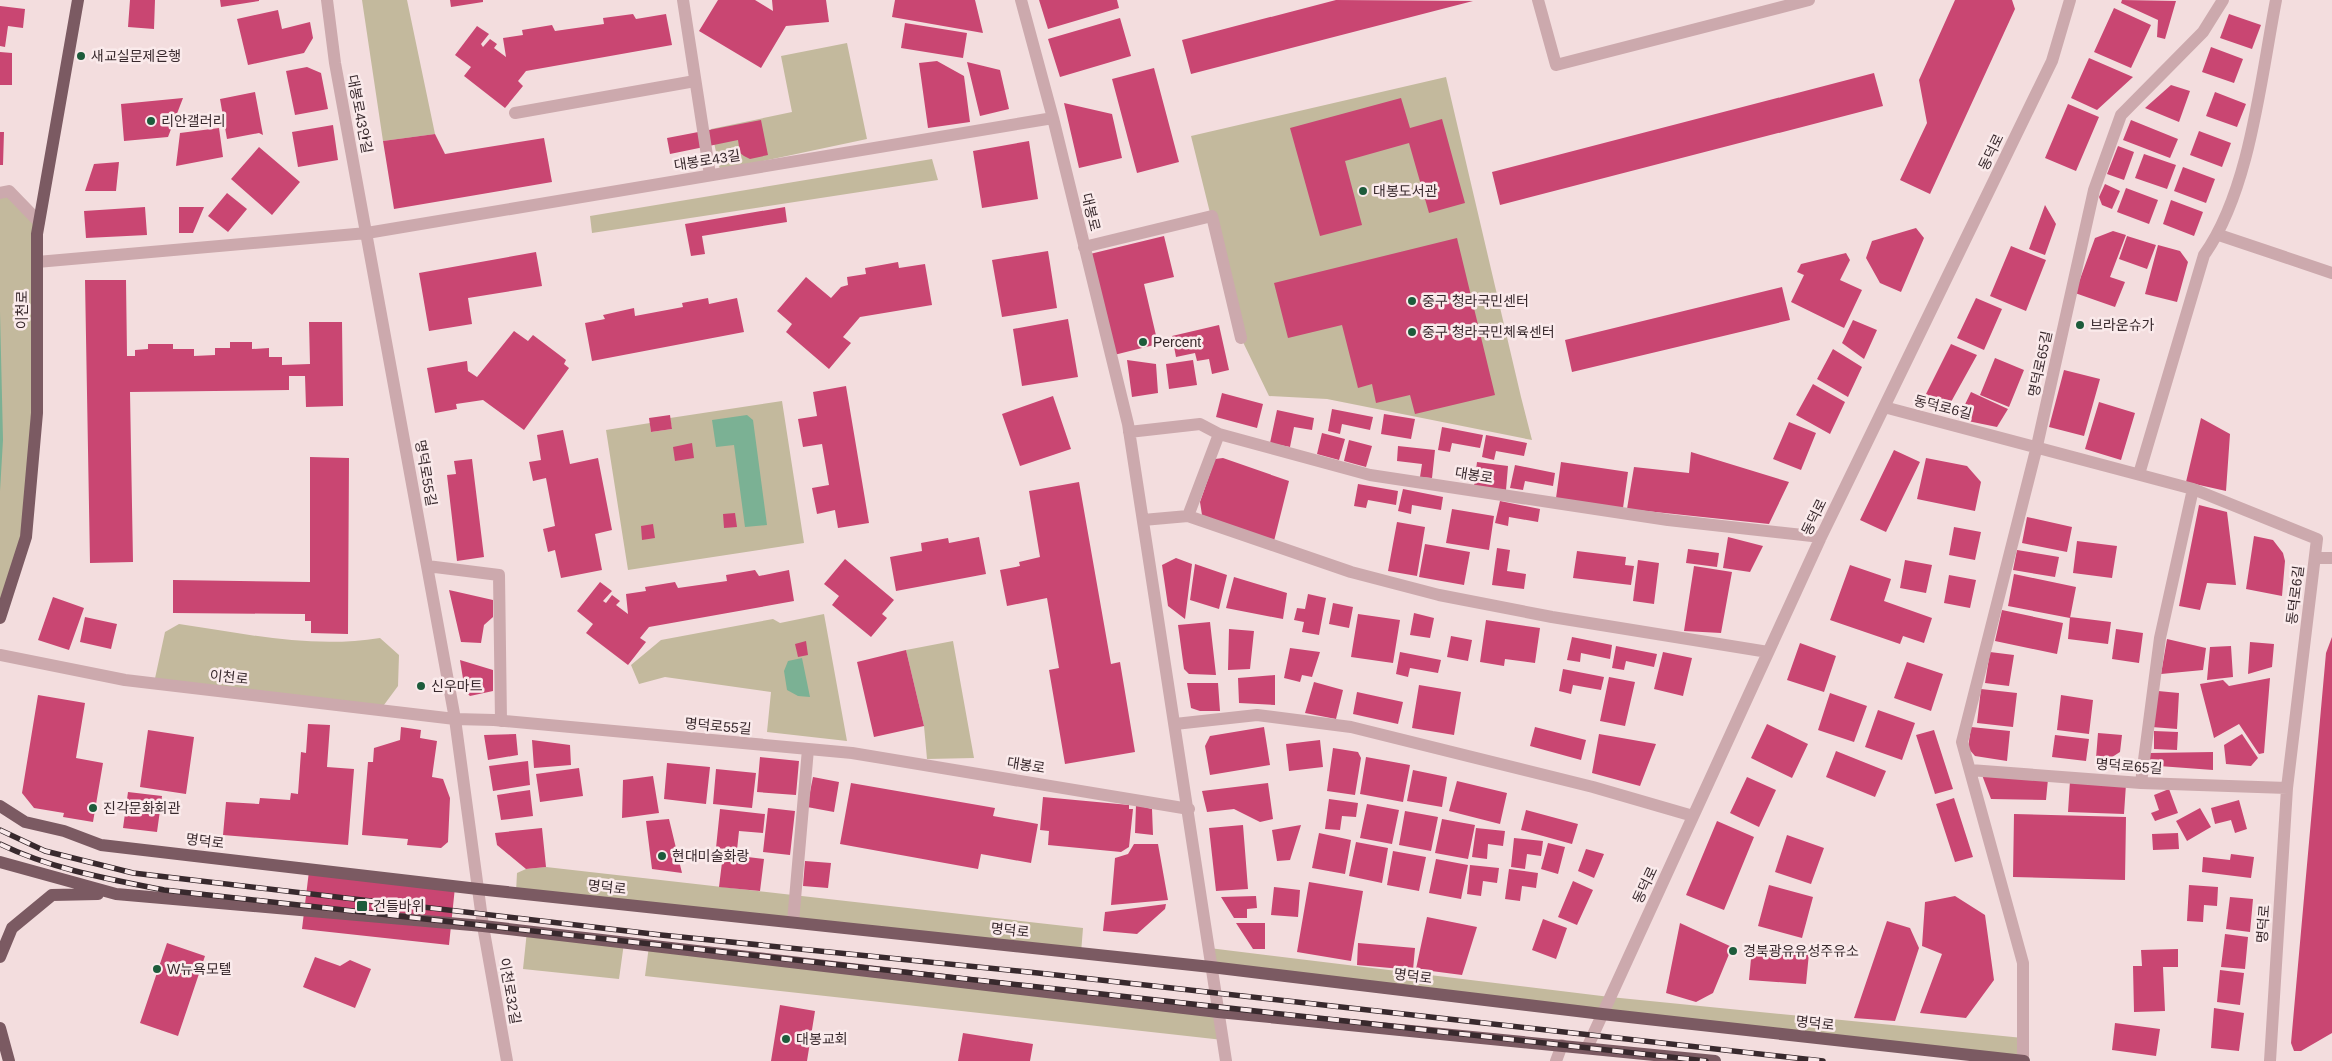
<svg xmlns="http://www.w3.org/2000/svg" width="2332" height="1061" font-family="Arial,'Noto Sans KR',sans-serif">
<rect width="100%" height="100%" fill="#f3ddde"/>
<path fill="#c3b99d" d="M362,0H407L435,134L383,141Z
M847,43L867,139L720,170L711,129L792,112L781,56Z
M1446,77L1521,397L1532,440L1327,399L1269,396L1241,338L1191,136Z
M932,159L938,180L592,233L590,216Z
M9,191L39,222L26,537L0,621V193Z
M782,401L804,543L628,570L606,430L650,423L651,432L672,429L670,418Z
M824,614L847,741L767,732L771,692L665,677L639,684L631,665L661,640L773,619L780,623Z
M179,624C248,634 311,649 380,638L399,655L398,686L381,709L154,683L165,632Z
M953,641L974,758L927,759L924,726L906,650Z
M546,867L1083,928L1081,953L516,892L517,873L526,869Z
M527,931L624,943L619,979L523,969Z
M649,946L1218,1012L1223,1040L645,976Z
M1209,948L1610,997L2023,1038V1061L1211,967Z"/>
<path fill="#7bb194" d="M0,312L3,440L0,491Z
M747,415L753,420L767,525L745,527L734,445L716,447L712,420Z
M802,658L810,697L798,696L787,690L784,671L788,661Z"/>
<path fill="#c94672" d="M130,0H155L154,29L128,27Z
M220,0H259V1L221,7Z
M450,0H483V2L451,7Z
M718,0H755L773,11L772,0H826L829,22L786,26L761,68L699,31Z
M895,0H975L983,33L892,17Z
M1039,0H1117L1119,8L1048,29Z
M1336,0L1473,1L1191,74L1182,40Z
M1955,0H2012L2015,9L1930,194L1900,180L1927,123L1919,80Z
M2122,0L2176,1L2165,39L2157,37L2158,20L2121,3Z
M0,6L25,9L23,28L8,26L5,47L0,46Z
M2114,8L2151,25L2131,68L2094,52Z
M278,10L282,29L310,22L313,38L304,53L248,65L237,19Z
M633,14L636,19L666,14L672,45L526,71L518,81L523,86L505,108L464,76L471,67L455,55L477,26L489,34L481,44L483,47L490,39L497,44L494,48L506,57L503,38L523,35L522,30L552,25L555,31L604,24L603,18Z
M2229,14L2261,25L2252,49L2220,38Z
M1120,18L1131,56L1060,77L1048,39Z
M905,23L967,33L963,58L901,48Z
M2211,47L2243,59L2234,83L2202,72Z
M0,52L12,53V85H0Z
M2089,58L2133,77L2097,110L2071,98Z
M937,61L964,76L970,122L928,128L919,63Z
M967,62L1000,70L1009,109L980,116Z
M307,67L321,73L328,109L295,115L286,71Z
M1154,68L1179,162L1137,173L1112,79Z
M1874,73L1883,106L1500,205L1492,172Z
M2171,85L2190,91L2179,122L2145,108Z
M255,92L263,135L259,133L227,139L220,99Z
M2215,92L2246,104L2237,127L2206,116Z
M183,98L168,137L124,141L121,104Z
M1401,98L1410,128L1442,119L1465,203L1429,213L1409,143L1345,161L1362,225L1320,236L1290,128Z
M1064,103L1112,114L1122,158L1079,168Z
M2068,104L2099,117L2076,171L2045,158Z
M761,120L768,155L750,159L744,156L740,153L738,140L670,154L667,138Z
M2131,120L2178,139L2170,158L2123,140Z
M333,125L338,160L298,167L292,132Z
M219,128L223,157L176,166L180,133Z
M2199,131L2231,143L2222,167L2190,155Z
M0,132H4L3,165H0Z
M435,134L445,154L544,138L552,182L394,209L383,141Z
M1029,141L1038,199L982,208L973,151Z
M2118,146L2134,152L2124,180L2107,174Z
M259,147L300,182L272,215L231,179Z
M2144,154L2176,165L2167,189L2135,178Z
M119,162L116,191H85L94,164Z
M2183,167L2215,179L2206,203L2174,191Z
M2105,184L2120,191L2112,209L2102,205L2099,197Z
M2126,188L2158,200L2149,224L2117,212Z
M227,193L247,209L228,232L208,216Z
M2171,200L2203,212L2194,236L2163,224Z
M2045,205L2056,224L2045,255L2029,249Z
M145,207L147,235L86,238L84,211Z
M179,207H204L193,233H179Z
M785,207L787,222L702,236L705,254L691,256L685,224Z
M1916,228L1924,238L1901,292L1880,283L1866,258L1872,241Z
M2113,231L2126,235L2110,277L2125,282L2115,307L2075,293L2095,238Z
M1164,236L1174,277L1144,284L1158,344L1114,355L1090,254Z
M2127,236L2156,245L2147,269L2119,259Z
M1457,238L1495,395L1415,414L1410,395L1376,403L1372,384L1358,388L1342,325L1288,338L1274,283Z
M2158,245L2180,251L2188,262L2177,302L2145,294Z
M2011,246L2046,260L2026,311L1990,296Z
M1048,251L1057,308L1002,317L992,260Z
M536,252L542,286L468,298L472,324L429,331L419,273Z
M1846,253L1850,260L1840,280L1862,290L1844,328L1791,302L1804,275L1797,272L1801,264Z
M898,262L899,268L925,264L932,305L860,317L843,337L851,343L829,369L786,332L792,324L777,311L806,277L831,298L841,287L848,285L847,277L866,274L865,268Z
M85,280H126L127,356H135V350L148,349V344H173V349H194V356L215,355V348H230V342H252V349L269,348V357H282V365L310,364L309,322H342L343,406L306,407L305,376H289V390L130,392L133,562L90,563Z
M1782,287L1790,320L1572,372L1565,340Z
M708,298L709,304L737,298L744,332L592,361L585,323L605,319L603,315L634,308L635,316L683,307L682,303Z
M1976,298L2002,309L1984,350L1957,338Z
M1068,319L1078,377L1022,386L1013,329Z
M1853,320L1877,330L1864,359L1842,343Z
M1219,325L1229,370L1212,374L1209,359L1197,361L1195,353L1176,357L1172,336Z
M514,331L528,341L533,335L566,360L564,364L569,368L524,430L483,400L456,404L457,409L435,413L427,368L467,361L468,371L477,377Z
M1951,344L1977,355L1946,411L1922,402Z
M1833,349L1862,367L1848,397L1817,379Z
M1995,358L2024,370L2009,407L1980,395Z
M1127,360L1156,364L1158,393L1132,397Z
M1193,360L1197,385L1169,389L1166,364Z
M2064,370L2100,379L2084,436L2049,427Z
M1813,384L1845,402L1830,434L1796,415Z
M846,386L869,523L838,528L835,510L817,514L812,488L829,485L822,444L803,447L798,419L817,416L813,392Z
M1971,392L2008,409L1997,427L1958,419Z
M1222,393L1263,404L1257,428L1216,417Z
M1053,396L1071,449L1020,466L1002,414Z
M2099,402L2135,413L2121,460L2085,449Z
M1332,409L1373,417L1370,430L1342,424L1340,434L1328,431Z
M1277,410L1314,418L1312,430L1294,427L1290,447L1270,443Z
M1384,414L1415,419L1411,439L1381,434Z
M670,415L672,429L651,432L649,418Z
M2201,418L2230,434L2226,491L2186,482Z
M1789,422L1816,433L1801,470L1773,459Z
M1442,427L1483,435L1480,448L1452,443L1450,452L1438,450Z
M563,430L570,464L598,458L612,530L595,534L602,570L561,578L555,550L548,552L543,529L555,526L546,478L533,481L529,462L541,460L537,435Z
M1322,433L1345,439L1339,460L1317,454Z
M1486,435L1527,443L1524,456L1496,451L1494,460L1482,457Z
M1349,440L1372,446L1366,467L1344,461Z
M692,443L694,458L675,461L673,447Z
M1398,446L1435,450L1432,478L1420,477L1422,464L1397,461Z
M1894,450L1920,462L1886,532L1860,520Z
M1691,452L1789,482L1769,524L1627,509L1634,467L1689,473Z
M310,457L349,458L348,634L311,633V621H305V614L173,613V580L310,582Z
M1223,458L1289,481L1274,541L1202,515L1200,502L1215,459Z
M1926,458L1967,466L1981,482L1975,511L1917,499Z
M472,459L484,557L457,561L447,475L456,474L454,461Z
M1477,462L1508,466L1506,490L1474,486Z
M1561,462L1628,472L1623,508L1556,498Z
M1515,465L1555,473L1553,486L1525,481L1523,490L1510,488Z
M1079,482L1111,664L1120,662L1135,752L1065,764L1049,670L1059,668L1047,598L1007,606L1000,570L1020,566L1019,562L1040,557L1029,491Z
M1358,484L1398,491L1396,505L1368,500L1366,508L1354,506Z
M1403,489L1443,497L1441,510L1412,505L1411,514L1398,511Z
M1500,501L1540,509L1538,522L1509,517L1508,526L1495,523Z
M2199,505L2227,512L2236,585L2207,583L2200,610L2179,606Z
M1452,509L1494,516L1489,550L1446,543Z
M735,513L737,527L724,528L723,514Z
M2027,517L2072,527L2067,552L2022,543Z
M1397,522L1425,527L1417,576L1388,571Z
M653,524L655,538L642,540L641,526Z
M1954,527L1981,532L1975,560L1949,555Z
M2254,536L2273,540L2283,553L2285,561L2282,596L2246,589Z
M979,537L986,574L896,591L890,557L922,551L921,543L948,538L949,543Z
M1728,537L1763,546L1750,572L1723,568Z
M2077,541L2117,546L2112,578L2073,573Z
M1425,544L1470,552L1464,585L1419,577Z
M1497,548L1510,550L1507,571L1526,574L1524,589L1492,585Z
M1688,549L1719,553L1717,567L1686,563Z
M2017,550L2059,557L2055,577L2013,570Z
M1577,551L1626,557L1625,565L1634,566L1631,585L1573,578Z
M1176,558L1192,564L1185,619L1168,606L1162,565Z
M845,559L894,600L882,614L887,618L871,637L832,605L839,596L824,584Z
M1638,560L1659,563L1654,604L1633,601Z
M1905,560L1932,565L1926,593L1900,588Z
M1195,564L1227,575L1219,609L1190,600Z
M1850,565L1891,579L1884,601L1932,618L1924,643L1903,636L1900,644L1830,620Z
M1694,566L1732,572L1721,633L1684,631Z
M755,570L759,576L789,570L794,601L649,627L640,638L646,642L628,665L586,633L593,624L577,611L600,582L612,591L603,601L606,603L612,595L620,601L616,605L628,614L626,594L646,591L645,587L675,582L678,588L727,581L726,575Z
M2014,574L2076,587L2070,618L2008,606Z
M1949,575L1976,580L1970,608L1944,603Z
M1234,577L1287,593L1283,619L1226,608Z
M449,590L493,600V617L484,625L481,643L461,642Z
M1308,594L1326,598L1319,635L1302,632L1304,622L1294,620L1297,608L1305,609Z
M53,597L84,608L69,650L38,640Z
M1333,603L1353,607L1349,628L1329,624Z
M2002,610L2063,623L2057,654L1995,641Z
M1414,613L1434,618L1430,638L1410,635Z
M1358,614L1400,620L1393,663L1351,657Z
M85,617L117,624L111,649L80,642Z
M2070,617L2111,622L2108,644L2068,639Z
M1486,620L1540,628L1535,663L1505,659L1504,666L1480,662Z
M1210,622L1216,675L1189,674L1184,669L1178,625Z
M1229,629L1254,631L1250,669L1228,670Z
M2116,629L2143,633L2139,663L2112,659Z
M1451,636L1472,640L1468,661L1447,657Z
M1572,637L1612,645L1610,659L1581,653L1580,662L1567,660Z
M2332,637V1033L2301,1051H2294L2291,1043L2326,653Z
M2167,639L2206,648L2203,670L2161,674Z
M806,641L808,655L798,657L795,644Z
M2250,642L2274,644L2272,667L2248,674Z
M1800,643L1836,656L1824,692L1787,680Z
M1616,646L1657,654L1654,667L1626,661L1624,670L1612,668Z
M2231,646L2233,677L2207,680L2210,647Z
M1290,648L1320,652L1312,677L1302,675L1300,682L1284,678Z
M906,650L924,726L874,737L857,662Z
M1400,652L1441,660L1438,673L1410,668L1408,677L1396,674Z
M1663,652L1692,658L1683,696L1654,689Z
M1990,652L2014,655L2009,686L1985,683Z
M460,660L493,670V691L470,696L465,691Z
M1907,662L1943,674L1931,711L1894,698Z
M1563,669L1604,677L1601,690L1573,685L1571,694L1559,691Z
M1275,675V705L1239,703L1238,678Z
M1609,677L1635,682L1625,726L1600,721Z
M2270,678L2264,753L2259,754L2239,724L2214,738L2200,684L2223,680L2229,686Z
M1314,682L1343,690L1336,719L1305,713Z
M1187,683H1218L1220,711H1200L1191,708Z
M1419,685L1461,692L1454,735L1412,728Z
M1981,689L2017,693L2013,727L1977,723Z
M2158,691L2179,693L2177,729L2152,727Z
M1357,692L1403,702L1398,724L1353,714Z
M1830,693L1867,706L1854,742L1818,730Z
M38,695L85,703L76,758L103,763L93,822L63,817L64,813L34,808L22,793Z
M2061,695L2093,700L2089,734L2057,730Z
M1878,710L1915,723L1902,760L1865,747Z
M308,724L330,725L327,767L354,769L348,845L223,835L226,802L259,804L260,798L290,800L291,793L298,794L301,752L306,753Z
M1767,724L1808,744L1792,778L1751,758Z
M401,727L421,730L420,738L437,741L432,777L443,779L450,798L448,842L441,848L407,845L408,839L362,835L368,762H373L374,748L400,740Z
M1264,727L1270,765L1210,775L1205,746L1210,736Z
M1535,727L1586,740L1581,760L1530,746Z
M1971,727L2010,731L2007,761L1975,756L1968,748Z
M148,730L194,737L186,794L140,787Z
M1934,730L1953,789L1935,794L1916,735Z
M2154,731L2178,732L2177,750L2154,749Z
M2098,733L2122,735L2120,752L2109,759L2096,758Z
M516,734L518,755L488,760L484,735Z
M1599,734L1656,744L1640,786L1592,773Z
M2242,734L2258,758L2251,766L2226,764L2224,745Z
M2055,735L2089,739L2086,761L2052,757Z
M532,740L570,745L571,765L534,768Z
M1320,740L1323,767L1289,771L1286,744Z
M1333,748L1358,752L1361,758L1355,795L1327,791Z
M1836,751L1886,771L1875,797L1826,777Z
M2213,752V770L2159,766L2149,759V753Z
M760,757L799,761L796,795L757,792Z
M1366,757L1410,765L1403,802L1360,794Z
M528,761L530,785L493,791L489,766Z
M667,763L710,767L706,804L664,799Z
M579,768L583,796L540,802L536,774Z
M716,769L756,773L752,808L713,804Z
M1413,770L1447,777L1442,807L1407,801Z
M1982,775L2048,779L2046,800L1991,799Z
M653,776L659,813L622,818L623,780Z
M813,777L839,782L834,812L807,807Z
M1747,777L1776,790L1759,827L1730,813Z
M1457,781L1507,793L1500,824L1449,811Z
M2070,781L2126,784L2124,814L2068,812Z
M851,783L995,808L993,816L1038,824L1031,863L981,854L978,869L840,844Z
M1268,783L1273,819L1260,822L1234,809L1207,812L1202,791Z
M2169,789L2178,813L2155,821L2151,813L2159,810L2154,795Z
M530,790L533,816L501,820L497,795Z
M128,792L162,796L157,832L123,828Z
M1043,797L1129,805V809H1133L1129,847L1121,852L1048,845L1049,831L1040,830Z
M1954,798L1973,857L1955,862L1936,804Z
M1329,799L1358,803L1356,817L1342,816L1340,830L1325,829Z
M2239,800L2247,829L2235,833L2231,820L2215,824L2211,808Z
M1367,804L1399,810L1392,844L1360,838Z
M1136,805L1152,809L1153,835L1135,833Z
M768,808L795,811L790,855L763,852Z
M2200,808L2211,827L2187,841L2176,821Z
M720,809L765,814L763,833L739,831L737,850L716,848Z
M1526,810L1578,824L1572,844L1521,830Z
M1405,811L1438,817L1431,851L1399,845Z
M2014,814L2126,817L2125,880L2013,877Z
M669,819L682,873L652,869L646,821Z
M1442,819L1475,825L1468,859L1435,853Z
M1717,821L1754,837L1724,910L1686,895Z
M1243,825L1248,889L1216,891L1209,828Z
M1301,825L1290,860L1277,861L1272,830Z
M542,828L546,867L526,869L497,845L495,833Z
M1476,828L1505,831L1503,846L1488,844L1487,859L1472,857Z
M1319,833L1351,840L1345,874L1312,868Z
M2178,833L2179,849L2153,850L2152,834Z
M1787,835L1824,848L1811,884L1775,872Z
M1514,838L1543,841L1541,856L1527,854L1525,869L1511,867Z
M1356,842L1388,848L1382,883L1349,876Z
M1548,843L1565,847L1558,874L1541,869Z
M1134,844H1158L1168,900L1111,905L1115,858L1128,854Z
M1586,849L1604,854L1594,878L1578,871Z
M1393,851L1426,857L1419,891L1387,885Z
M723,854L764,859L760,891L719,887Z
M2231,854L2254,857L2251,878L2202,872L2203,857L2230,860Z
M1436,859L1468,865L1461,899L1429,893Z
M805,861L831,863L828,888L803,886Z
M1470,865L1499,868L1497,883L1483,881L1481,896L1467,894Z
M1509,869L1538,873L1536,888L1522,886L1520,901L1505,899Z
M309,871L455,887L449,945L302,929Z
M1573,881L1593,890L1577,925L1558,917Z
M1309,882L1363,891L1351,961L1297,952Z
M1769,885L1813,897L1802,938L1758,926Z
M2189,885L2218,887L2217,906L2204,905L2203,922L2187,921Z
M1274,887L1300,890L1298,917L1271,915Z
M1256,896L1257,908L1247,909V918H1234L1221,897Z
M1955,896L1985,915L1994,980L1966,1018L1920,1013L1942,954L1922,946L1925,902Z
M2230,897L2253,899L2250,932L2226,929Z
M1166,904L1165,909L1137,934L1103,931L1105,912Z
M1427,917L1477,927L1462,975L1416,969Z
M1543,919L1567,928L1556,959L1532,950Z
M1887,921L1910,928L1919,948L1895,1021L1854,1018Z
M1236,923H1265V949H1253Z
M1680,923L1732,947L1713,993L1696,1002L1666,993Z
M2225,934L2248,937L2245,969L2221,967Z
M167,943L205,956L178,1036L140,1023Z
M1358,943L1415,948L1413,970L1357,965Z
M1752,948L1809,953L1806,984L1749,980Z
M2178,949V967H2163L2165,1011L2134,1012L2133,966H2142L2141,950Z
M315,957L340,966L350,960L371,969L355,1008L303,987Z
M2220,970L2244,973L2240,1005L2217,1002Z
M780,1005L815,1011L807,1061H771Z
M2214,1008L2244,1013L2239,1051L2211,1048Z
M2115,1023L2160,1029L2156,1056L2112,1050Z
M963,1033L1033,1044L1030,1061H958Z"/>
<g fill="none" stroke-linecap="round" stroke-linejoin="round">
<path stroke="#cca9ad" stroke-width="12" d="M327,0L335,63L455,719L483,926L507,1061
M683,0L710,175
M1021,0L1053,118L1128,424L1226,1061
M1538,0L1556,65L1809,0
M515,113L695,81
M0,193L9,191L39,222
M2219,235L2332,273
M1084,247L1212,216L1241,338
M37,262L367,233L1053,118
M1884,407L2193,489L2317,539L2287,788L2270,1061
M1129,432L1200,424L1219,434L1370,475L1668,520L1821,537
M2139,474L2204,255C2250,191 2261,77 2276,0
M1188,516L1219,434
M1143,520L1188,516L1351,572L1439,595L1552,617L1768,652
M2315,558H2332
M427,566L499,575L501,721
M0,655L125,680L455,719L494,720L852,753L1189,809
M1175,724L1257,715L1351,727L1593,787L1693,816
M1970,770L2141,783L2287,788
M2141,783L2160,638L2193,489
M793,922L808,749
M1587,1048L1821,537L2052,61L2070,0
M1556,1061L1562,1045
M2023,1061V963L1962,742L2037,446L2094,190L2121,115L2203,32L2223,0"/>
<path stroke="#7b5a62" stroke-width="12" d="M0,618L26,537L37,413V234L78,0
M0,806L25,822L64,831L101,845L478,889L1211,967L1602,1014L2024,1061
M0,862L116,894L483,926L1218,1012L1715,1061
M0,957L12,928L52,895L98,894
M0,1028L9,1061"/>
<g stroke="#38292d" stroke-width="5.5">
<path id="rail" d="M0,830L45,851L133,873L661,935L1038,973L1823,1061
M0,844C51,869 108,879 164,890L1706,1061"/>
</g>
<use href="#rail" stroke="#faeaeb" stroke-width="4" stroke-dasharray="11" stroke-linecap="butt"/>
</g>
<g fill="#1d5b3b" stroke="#faeaeb" stroke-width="2">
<circle cx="81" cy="56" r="5"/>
<circle cx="151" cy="121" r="5"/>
<circle cx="1363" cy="191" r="5"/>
<circle cx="1412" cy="301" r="5"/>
<circle cx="2080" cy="325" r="5"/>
<circle cx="1412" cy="332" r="5"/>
<circle cx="1143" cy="342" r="5"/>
<circle cx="421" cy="686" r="5"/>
<circle cx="93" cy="808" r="5"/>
<circle cx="662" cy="856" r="5"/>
<rect x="356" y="900" width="12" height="12" rx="2.5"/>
<circle cx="1733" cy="951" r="5"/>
<circle cx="157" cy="969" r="5"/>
<circle cx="786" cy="1039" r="5"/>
</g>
<g text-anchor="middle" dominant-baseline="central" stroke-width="5" stroke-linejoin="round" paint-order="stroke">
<g font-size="14" fill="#38292d" stroke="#faeaeb" text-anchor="start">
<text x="91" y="56">새교실문제은행</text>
<text x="161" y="121">리안갤러리</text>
<text x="1373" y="191">대봉도서관</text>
<text x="1422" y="301">중구 청라국민센터</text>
<text x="2090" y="325">브라운슈가</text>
<text x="1422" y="332">중구 청라국민체육센터</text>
<text x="1153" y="342">Percent</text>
<text x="431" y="686">신우마트</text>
<text x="103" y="808">진각문화회관</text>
<text x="672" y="856">현대미술화랑</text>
<text x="373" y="906">건들바위</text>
<text x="1743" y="951">경북광유유성주유소</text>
<text x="167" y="969">W뉴욕모텔</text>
<text x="796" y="1039">대봉교회</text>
</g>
<g font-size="14" fill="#38292d" stroke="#faeaeb">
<text transform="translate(360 114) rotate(79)">대봉로43안길</text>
<text transform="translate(1991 152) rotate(-64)">동덕로</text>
<text transform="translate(707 160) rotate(-9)">대봉로43길</text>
<text transform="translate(1091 212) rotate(76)">대봉로</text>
<text transform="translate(22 310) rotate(-90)">이천로</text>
<text transform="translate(2040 364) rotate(-78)">명덕로65길</text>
<text transform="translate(1943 407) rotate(14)">동덕로6길</text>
<text transform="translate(426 473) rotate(80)">명덕로55길</text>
<text transform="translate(1474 475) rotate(9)">대봉로</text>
<text transform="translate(1814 517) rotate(-64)">동덕로</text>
<text transform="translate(2295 595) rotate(-83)">동덕로6길</text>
<text transform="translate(229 677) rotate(6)">이천로</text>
<text transform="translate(718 726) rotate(5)">명덕로55길</text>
<text transform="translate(1026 765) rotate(9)">대봉로</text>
<text transform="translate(2129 766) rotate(4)">명덕로65길</text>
<text transform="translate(205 841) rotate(7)">명덕로</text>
<text transform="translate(1645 885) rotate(-65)">동덕로</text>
<text transform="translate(607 887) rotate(6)">명덕로</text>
<text transform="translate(2263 924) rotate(-86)">명덕로</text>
<text transform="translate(1010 930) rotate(6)">명덕로</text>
<text transform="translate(1413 976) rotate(7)">명덕로</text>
<text transform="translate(510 991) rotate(80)">이천로32길</text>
<text transform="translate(1815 1023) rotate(6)">명덕로</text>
</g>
</g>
</svg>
